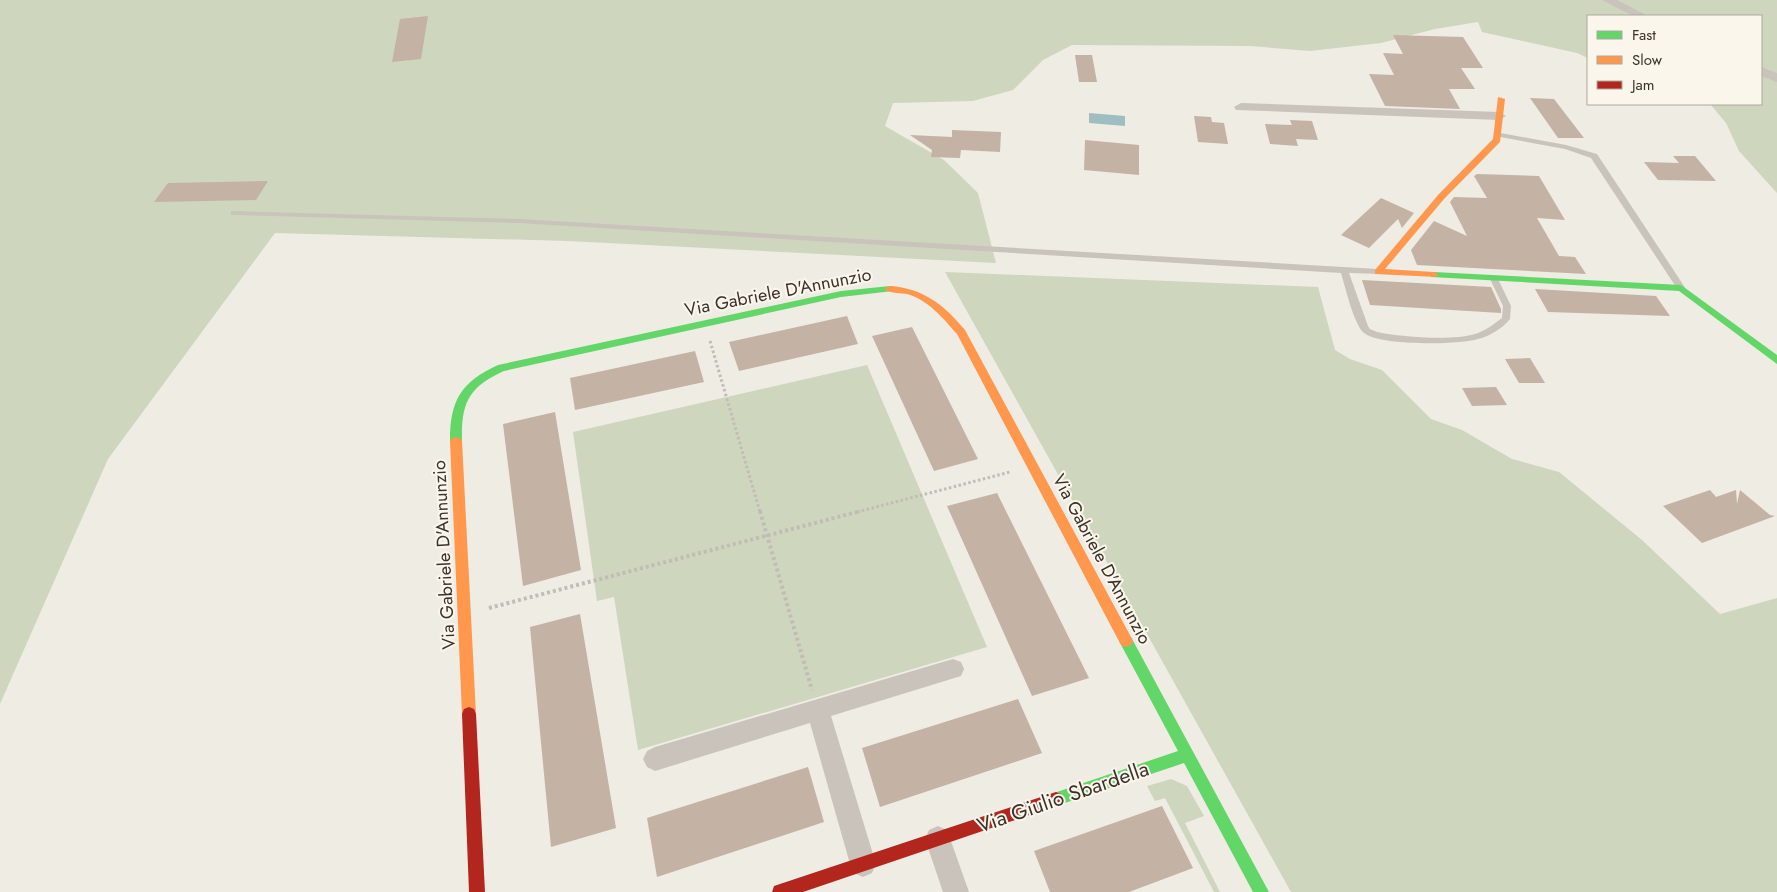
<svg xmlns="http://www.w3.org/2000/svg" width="1777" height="892" font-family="Jost,sans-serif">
<rect width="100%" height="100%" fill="#efece4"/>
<path fill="#ced6be" d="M0,0H1777V193L1739,151L1726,123L1710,104H1761V16H1588V58L1577,53L1482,32L1478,22L1435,29L1381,43L1310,51L1250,46L1072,45L1043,60L1013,90L973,101L893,103L885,126L944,160L978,193L996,263L568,241L275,233L108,459L0,704Z
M945,272L1318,287L1335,350L1350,359L1382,370L1431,419L1462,430L1512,459L1559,472L1642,540L1720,614L1777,598V892H1291Z
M867,365L987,647L638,750L614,597L597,601L573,432Z
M1171,779L1187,786L1204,816L1185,823L1220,892H1214L1165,798L1155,801L1147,786Z"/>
<path fill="#9ebec2" d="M1089,113L1125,116V126L1089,123Z"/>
<path fill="#c4b2a5" d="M428,16L421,59L392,62L400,19Z
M1393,35L1463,37L1483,68H1461L1475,89H1449L1460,109L1385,106L1369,74L1394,75L1383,53L1403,54Z
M1075,55H1092L1097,82H1079Z
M1530,98L1554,99L1584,138H1558Z
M1194,116L1211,117L1212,122L1224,123L1228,144L1198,142Z
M1290,120L1312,121L1318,140L1296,139L1298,146L1270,144L1265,124L1292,125L1294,131Z
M952,130L1001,132L1000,152L961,150L960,158L931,157L932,150L910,135L952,137Z
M1085,140L1139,145V175L1084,170Z
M1673,156H1695L1716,181L1658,180L1644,162L1679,163Z
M1477,174L1539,176L1565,220L1537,218L1559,256L1575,257L1586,274L1417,265L1411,250L1434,221L1467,236L1450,202L1454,197L1487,198L1474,176Z
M268,181L256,200L154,202L168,183Z
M1381,198L1414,213L1402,228L1398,219L1369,248L1341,235Z
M1362,280L1491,287L1501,309V313L1370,305Z
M1535,289L1656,296L1670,316L1548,312Z
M847,316L858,344L739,371L729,342Z
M912,327L978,459L934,471L872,336Z
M695,351L704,382L575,410L570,378Z
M1530,358L1545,383H1519L1505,359Z
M1496,387L1507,405L1472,406L1462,388Z
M555,412L581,570L523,586L503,424Z
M1710,490L1716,497L1736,490L1737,504L1740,490L1770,515L1775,516L1702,543L1663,506Z
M997,493L1089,678L1032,696L947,506Z
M580,614L616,828L551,847L530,627Z
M1018,699L1042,753L880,807L862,748Z
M808,767L824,822L657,877L647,818Z
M1162,806L1193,868L1129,892H1050L1034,851Z"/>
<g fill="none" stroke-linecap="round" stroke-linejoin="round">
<path stroke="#c1bcb5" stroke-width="3" stroke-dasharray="2.5 2.5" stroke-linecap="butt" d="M710,341L760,512
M857,512L1010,472"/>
<path stroke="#c1bcb5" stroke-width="4" stroke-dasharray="3 3" stroke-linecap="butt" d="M760,511L812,690
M489,608L861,511"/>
<path fill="#c9c3bc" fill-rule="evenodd" d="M1495,132L1566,145L1597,154L1684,286L1685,288L1684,290H1678L1591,158L1565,149L1495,136Z
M231,211L519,219L1378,269L1382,272L1381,274L1349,273L1368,326L1370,329L1377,332C1402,337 1450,341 1475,334C1485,331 1494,324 1502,318L1503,306L1490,279L1494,276L1498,279L1511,306L1510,319C1503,328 1490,336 1478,339C1459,345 1380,346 1364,333C1354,325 1345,286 1341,273L519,223L234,215H231Z"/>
<path fill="#c9c3bc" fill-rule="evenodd" d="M1602,0H1617L1648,16H1633Z
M1761,67L1777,73V82L1761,76Z
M1241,103L1499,112L1506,116L1499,120L1236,110L1234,107Z
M953,659L961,662L964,669L961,676L831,716L876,864L872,873L863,877L854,873L850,864L810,723L655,771L647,767L643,759L647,751L655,747Z
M938,826L947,830L969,892H943L925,839L929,830Z"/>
<path fill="#63d668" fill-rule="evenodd" d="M1434,272L1681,285L1777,355V364L1679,291L1431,277V273Z
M890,286L893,287L895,289L893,291L841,297L504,371C469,387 461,402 462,441L460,444H452L450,441C450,400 461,382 498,365L841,291Z
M1126,635L1131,637L1269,892H1253L1184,763L1056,806L1051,804L1049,799L1051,794L1178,751L1119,641L1121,637Z"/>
<path fill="#ff974d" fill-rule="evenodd" d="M1498,97L1505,99L1500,142L1444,199L1385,269L1434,272L1437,273V277L1375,274V270L1438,195L1493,139Z
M890,286C923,288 944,305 965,330L1131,637L1133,641L1131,645L1126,647L1121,645L957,334C943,318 928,300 907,294C900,293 893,293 887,291L885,289L887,287Z
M456,437L460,438L462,441L476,714L474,719L469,721L464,719L462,714L450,441L452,438Z"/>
<path fill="#b3261e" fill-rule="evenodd" d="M469,707L474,709L476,714L485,892H469L462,714L464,709Z
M1056,792L1061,794L1063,799L1061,804L1056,806L803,892H772L774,886Z"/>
</g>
<g text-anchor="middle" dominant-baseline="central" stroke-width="4" stroke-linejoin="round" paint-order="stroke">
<g font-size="18" fill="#3a312a" stroke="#fbf6ec">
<text transform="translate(778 292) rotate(-11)">Via Gabriele D'Annunzio</text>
<text transform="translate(444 555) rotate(-93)">Via Gabriele D'Annunzio</text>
<text transform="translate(1102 559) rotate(62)">Via Gabriele D'Annunzio</text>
</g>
<g font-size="21" fill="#3a312a" stroke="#fbf6ec">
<text transform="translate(1063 797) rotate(-19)">Via Giulio Sbardella</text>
</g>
</g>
<rect x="1587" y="15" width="175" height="90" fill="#fbf6ec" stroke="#aea79e"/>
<rect x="1597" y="31" width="25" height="8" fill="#63d668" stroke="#aea79e"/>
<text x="1632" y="40" font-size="15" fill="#3a312a">Fast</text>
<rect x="1597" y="56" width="25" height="8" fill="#ff974d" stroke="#aea79e"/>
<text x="1632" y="65" font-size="15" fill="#3a312a">Slow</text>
<rect x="1597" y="81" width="25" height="8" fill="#b3261e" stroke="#aea79e"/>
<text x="1632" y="90" font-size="15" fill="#3a312a">Jam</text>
</svg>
